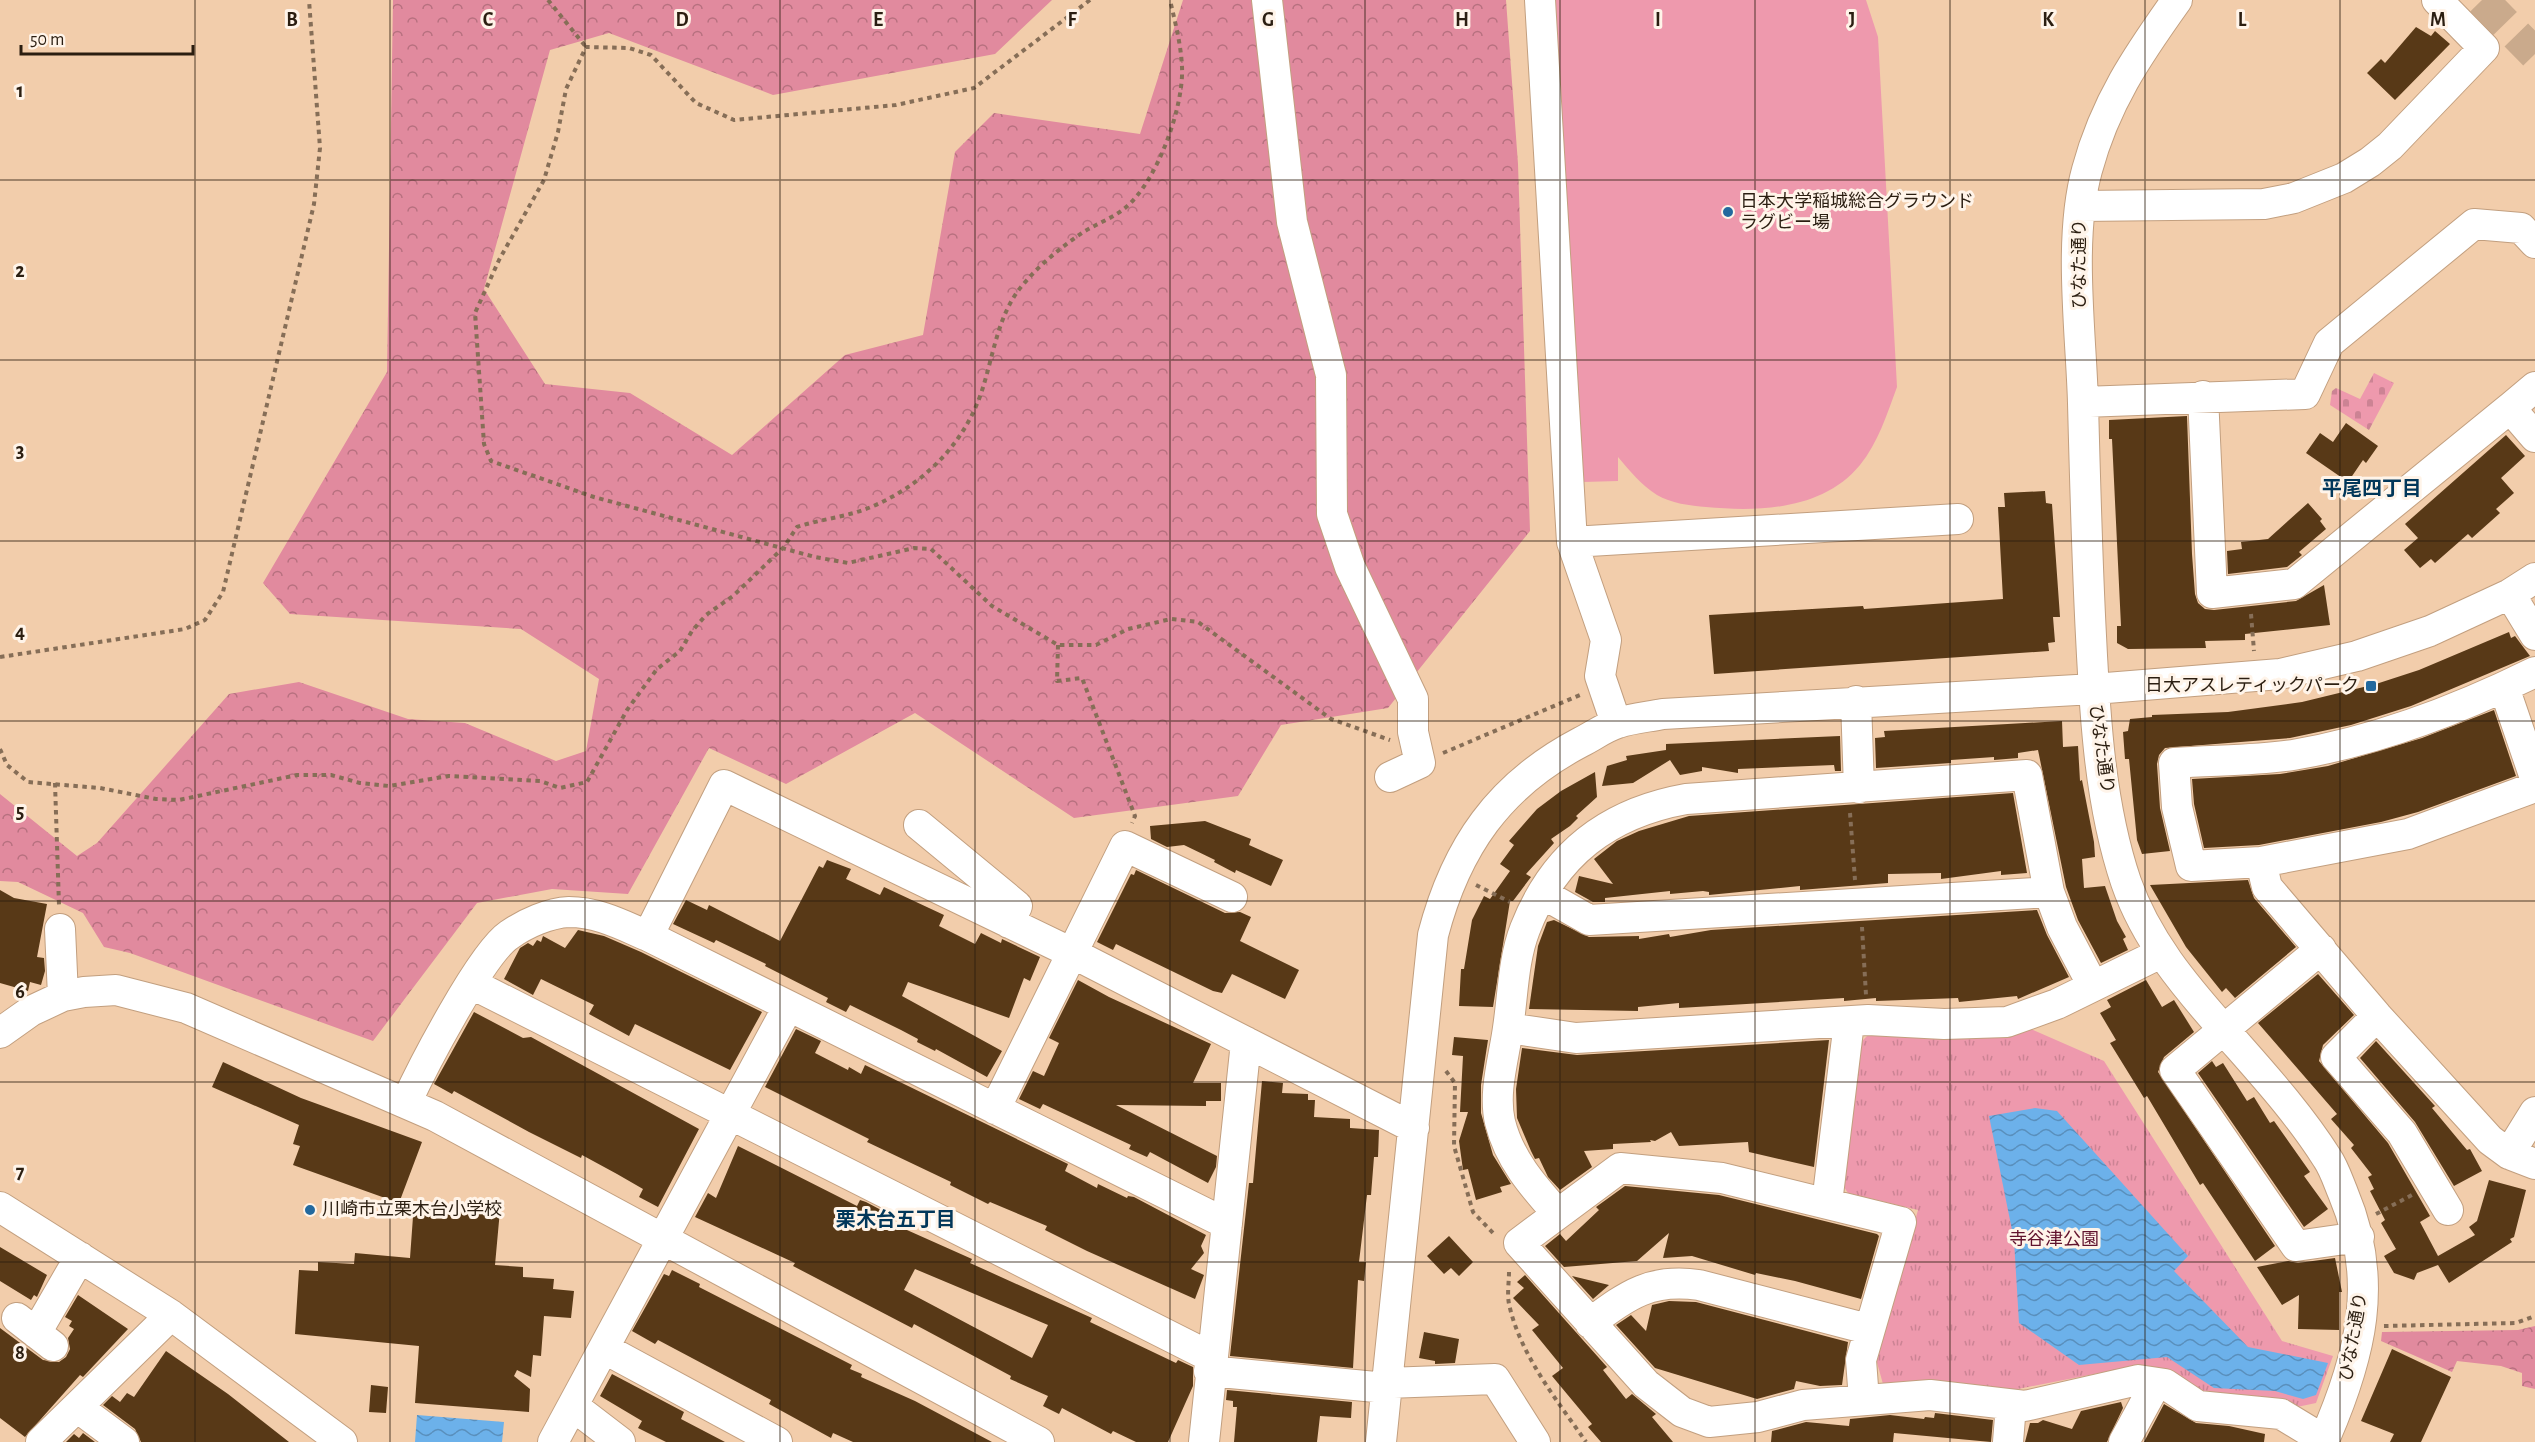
<svg xmlns="http://www.w3.org/2000/svg" width="2535" height="1442" font-family="'Alegreya Sans','Noto Sans JP',sans-serif">
<defs>
<pattern id="forest-crowns" width="20" height="18" patternUnits="userSpaceOnUse" patternTransform="scale(1.5)"><rect width="20" height="18" fill="#e18a9e"/><path d="M2 6a3 3 0 1 1 6 0M12 15a3 3 0 1 1 6 0" fill="none" stroke="#b7707f"/></pattern>
<pattern id="cemetery-stones" width="16" height="16" patternUnits="userSpaceOnUse" patternTransform="scale(1.5)"><rect width="16" height="16" fill="#ee99ad"/><path d="M2 7V4a2 2 0 0 1 4 0v3zM10 15v-3a2 2 0 0 1 4 0v3z" fill="#cc8394"/></pattern>
<pattern id="park-tufts" width="24" height="20" patternUnits="userSpaceOnUse" patternTransform="scale(1.5)"><rect width="24" height="20" fill="#ee99ad"/><path d="M3 7l-1-3M5 7V3M7 7l1-3M15 17l-1-3M17 17v-4M19 17l1-3" fill="none" stroke="#cc8394"/></pattern>
<pattern id="water-waves" width="16" height="10" patternUnits="userSpaceOnUse" patternTransform="scale(1.5)"><rect width="16" height="10" fill="#6cb1ea"/><path d="M0 5q4-4 8 0t8 0" fill="none" stroke="#598fbc"/></pattern>
</defs>
<rect width="100%" height="100%" fill="#f2cdab"/>
<path fill="url(#forest-crowns)" d="M393,0H1052L995,54L773,95L609,33L550,50L484,289L545,384L630,393L732,455L845,355L923,335L955,152L994,113L1140,134L1183,0H1506L1518,164L1530,531L1388,708L1281,725L1238,796L1074,818L915,713L786,784L709,748L628,894L552,889L477,903L373,1041L130,953L104,947L83,913L18,882L0,881V794L77,856L97,843L229,694L299,682L408,719L465,723L556,761L586,751L599,679L521,629L290,614L263,583L387,372Z
M2535,1326V1389L2522,1386V1373L2501,1366L2457,1361L2452,1372L2381,1341L2382,1332L2518,1330Z"/>
<path fill="url(#cemetery-stones)" d="M2374,373L2394,383L2369,430L2330,405L2332,391L2336,388L2360,399Z"/>
<path fill="url(#park-tufts)" d="M2031,1029L2104,1061L2282,1341L2333,1356L2316,1403L2297,1407L2281,1399L2202,1392L2171,1371L2140,1365L2013,1390L1931,1380L1883,1384L1876,1359L1918,1210L1848,1193L1842,1184L1861,1042L1871,1032Z"/>
<path fill="#ee99ad" d="M1555,0H1866L1878,37L1897,387C1887,414 1878,443 1860,465C1823,510 1759,512 1706,507C1691,506 1670,503 1657,495C1641,485 1630,471 1618,457V481L1583,482Z"/>
<path fill="url(#water-waves)" d="M2035,1108L2057,1111L2188,1256L2174,1271L2248,1347L2328,1363L2316,1395L2303,1399L2275,1391L2214,1388L2167,1357L2079,1365L2019,1323L2014,1240L1989,1116Z
M417,1415L504,1422L502,1442H415Z"/>
<path fill="#583917" fill-rule="evenodd" d="M2416,27L2431,36L2435,31L2450,44L2395,100L2367,73L2381,59L2385,63Z
M2187,416L2192,554L2195,594L2198,603L2205,609L2214,610L2296,601L2324,585L2330,625L2245,634V640L2205,641L2206,648L2128,649L2117,643V626H2121L2112,439H2109V420Z
M2346,423L2378,446L2366,463L2363,460L2348,482L2306,453L2320,433L2333,442Z
M2506,435L2525,456L2501,478L2514,493L2496,509L2500,513L2472,538L2468,534L2435,563L2431,559L2420,568L2404,550L2418,538L2405,524Z
M2045,491L2046,503L2052,504L2060,617H2053L2055,642L2048,643L2049,651L1714,674L1709,615L1863,606L1864,609L2003,599L1998,507H2005L2004,493Z
M2308,503L2322,519L2320,521L2326,529L2299,552L2302,555L2287,567L2228,574L2227,551L2242,549L2241,542L2268,539Z
M2509,632L2511,638L2515,636L2530,656L2411,706L2351,725L2290,738L2165,748L2159,755L2157,764L2160,808L2170,851L2142,854L2137,840L2129,759H2125L2123,732L2128,731L2130,719L2152,717V715L2228,712L2302,702L2376,684L2419,670Z
M2494,710L2516,776L2418,812L2381,822L2259,845L2204,848L2194,804L2192,779L2280,774L2328,766L2422,738Z
M2062,721L2063,747L2078,746L2080,781L2082,780L2094,842L2095,857L2082,859L2084,888L2105,886L2117,921L2126,937L2123,939L2128,950L2101,963L2078,920L2066,887L2038,750L2018,753V758L1994,760V757L1951,760V763L1876,768L1875,738L1885,737L1884,731Z
M1840,736L1841,771H1835L1834,765L1738,769V773L1702,767V771L1680,775L1670,760L1633,783L1602,786L1607,766L1627,760L1626,756L1666,750V744Z
M1595,772L1597,797L1576,816L1578,818L1570,826L1551,839L1554,843L1526,874L1531,877L1513,901H1510L1493,1007L1459,1006L1461,969H1464L1472,920L1484,896L1490,899L1510,871L1500,864L1514,845L1509,841L1537,809L1561,791Z
M2013,793L2027,873L2001,875V871L1941,879V873L1888,874V883L1800,890V886L1709,895V892L1703,891L1670,894V891L1605,898V902H1593L1575,892L1579,876L1613,884L1594,859L1617,841L1639,831L1689,816Z
M1205,821L1251,839L1249,845L1283,860L1271,886L1236,870L1235,873L1214,862L1215,860L1184,845L1167,847L1151,839L1150,826Z
M827,860L851,869L846,879L880,895L884,887L944,915L939,926L975,944L981,933L1001,943L1002,939L1040,957L1030,981L1024,978L1009,1018L908,982L902,996L1002,1051L987,1077L936,1049L935,1051L917,1042L918,1039L901,1030L850,1005L846,1012L826,1002L828,998L765,966L766,964L716,940L714,943L673,924L686,900L707,910L709,905L780,941L819,866L823,868Z
M1136,870L1225,913L1240,912L1251,917L1240,941L1299,970L1285,999L1232,974L1222,993L1213,991L1116,944L1113,950L1097,942L1131,874L1134,875Z
M2248,880L2254,898L2296,947L2235,998L2226,988L2222,992L2186,947L2150,885Z
M0,890L14,898L47,904L37,957L44,958L45,971L41,985L30,982L28,991L0,983Z
M2037,910L2047,935L2069,977L2018,999L2017,996L1959,1002L1958,998L1876,1001V998L1844,1001V998L1679,1008V1003L1638,1007V1011L1529,1009L1538,946L1547,922L1554,920L1589,937L1639,936V939L1669,934L1670,937L1711,930Z
M578,930L604,936L641,952L762,1012L730,1070L635,1024L629,1036L589,1014L594,1005L541,979L533,995L504,979L520,948L528,943L533,946L537,940L541,942L543,936L565,948Z
M2318,974L2354,1015L2323,1045L2319,1061L2388,1143L2430,1216L2420,1222L2438,1256L2475,1235L2469,1227L2477,1221L2489,1180L2526,1190L2514,1237L2510,1239L2512,1242L2449,1283L2438,1265L2417,1273L2414,1280L2394,1273L2384,1256L2396,1249L2381,1223L2385,1220L2370,1191L2374,1189L2368,1177L2372,1175L2351,1148L2354,1145L2331,1119L2337,1114L2258,1023Z
M1078,980L1109,997L1211,1044L1193,1083H1221V1101H1206V1106L1116,1105L1217,1156L1216,1167L1208,1183L1150,1152L1147,1157L1129,1149L1131,1145L1043,1104L1040,1109L1019,1099L1033,1071L1044,1076L1059,1043L1049,1038Z
M2146,980L2162,1007L2174,1000L2194,1032L2164,1057L2158,1072L2275,1246L2255,1261L2203,1183L2200,1185L2147,1096L2144,1098L2110,1043L2116,1040L2100,1013L2111,1007L2107,1000Z
M474,1012L523,1038L531,1037L699,1129L658,1207L639,1197L643,1189L617,1174L582,1155L581,1158L529,1132L454,1091L452,1094L434,1084Z
M796,1029L821,1041L815,1053L848,1070L849,1067L861,1074L865,1065L1068,1164L1065,1171L1097,1188L1098,1184L1127,1198L1128,1196L1134,1197L1206,1235L1201,1246L1204,1253L1191,1269L1204,1275L1195,1299L1087,1251L1045,1230L1047,1226L990,1202L988,1204L950,1185L951,1182L867,1142L869,1139L765,1087Z
M1454,1037L1488,1040L1481,1085V1113L1493,1155L1511,1184L1500,1187L1502,1192L1476,1200L1468,1169L1463,1170L1459,1141L1468,1112H1460L1463,1056L1452,1055Z
M1829,1040L1814,1167L1749,1152L1748,1142L1679,1146L1671,1132L1655,1141L1650,1140L1651,1142L1613,1144V1149L1584,1151L1592,1167L1560,1190L1548,1177L1539,1158L1535,1159L1531,1151L1517,1118L1516,1089L1522,1048L1577,1055Z
M2376,1041L2435,1106L2432,1108L2467,1150L2470,1149L2482,1171L2454,1186L2415,1122L2360,1058Z
M2212,1061L2216,1067L2223,1063L2247,1101L2254,1097L2270,1123L2274,1121L2310,1172L2304,1176L2328,1209L2304,1227L2198,1073Z
M223,1062L301,1098L422,1142L399,1203L293,1165L300,1146L293,1144L299,1125L212,1087Z
M1262,1081L1283,1083L1282,1093L1308,1094V1100H1315L1314,1117L1350,1119V1128L1379,1130L1378,1157H1374L1371,1195H1367L1359,1262H1366L1364,1281L1358,1280L1353,1368L1230,1356L1249,1183H1253Z
M738,1146L857,1206L860,1200L866,1202L883,1211L880,1218L972,1259L970,1263L1092,1318L1090,1322L1176,1363L1178,1360L1193,1367V1386L1168,1442H1136L1113,1431L1111,1434L1062,1408L1059,1414L1043,1406L1048,1396L1010,1379L1011,1376L914,1324L912,1328L793,1266L795,1263L695,1217L708,1193L716,1198ZM915,1269L1048,1325L1032,1358L904,1290Z
M1625,1186L1719,1195L1877,1234L1879,1236L1861,1299L1795,1281L1756,1273L1755,1275L1692,1256L1663,1258L1669,1233L1637,1261L1564,1267L1545,1246L1560,1234L1566,1241L1599,1210L1596,1207Z
M414,1203L500,1210L495,1265L523,1267V1277L554,1279L553,1289L574,1291L571,1318L544,1316L541,1356L533,1355L531,1377L517,1370L514,1376L530,1389L529,1412L415,1403L419,1346L295,1334L299,1270L318,1271V1262L354,1264L355,1253L410,1258Z
M1449,1236L1473,1262L1459,1276L1451,1268L1444,1274L1427,1256Z
M0,1247L47,1275L37,1297L34,1295L31,1300L0,1281Z
M2335,1258L2342,1292H2339V1330L2298,1329L2299,1295L2282,1305L2257,1267L2288,1261L2298,1263Z
M672,1270L700,1284L699,1287L852,1365L850,1369L862,1374L861,1377L915,1401L992,1442H853L833,1433L831,1438L769,1404L771,1400L658,1340L655,1344L632,1331L664,1274L669,1276Z
M1525,1275L1607,1367L1603,1370L1626,1399L1632,1394L1656,1414L1652,1417L1673,1442H1601L1588,1427L1592,1424L1552,1376L1563,1368L1532,1330L1539,1325L1513,1298L1524,1288L1517,1282Z
M1572,1276L1609,1285L1593,1299Z
M78,1295L128,1329L83,1377L80,1375L25,1437L0,1418V1328L43,1360L59,1362L66,1357L70,1349L68,1338L74,1329L69,1326L72,1321L65,1317Z
M1669,1301L1696,1302L1848,1342L1842,1385L1820,1386L1796,1381L1794,1389L1757,1399L1655,1368L1616,1325L1631,1315L1646,1331L1652,1305Z
M1424,1332L1459,1339L1455,1363L1435,1364V1361L1419,1358Z
M2392,1349L2451,1377L2421,1442H2390L2394,1434L2361,1421Z
M166,1351L228,1394L289,1442H141L135,1429L103,1405L112,1396L120,1402L127,1393L134,1397Z
M612,1374L684,1412L681,1419L725,1442H666L638,1428L642,1421L600,1396Z
M371,1385L388,1387L386,1413L369,1412Z
M1227,1390L1352,1402L1351,1418L1320,1416L1317,1442H1234L1237,1407H1233V1401L1226,1400Z
M2121,1402L2123,1408L2107,1442H2025L2030,1423H2038L2043,1420L2072,1429L2081,1411Z
M2164,1404L2196,1423L2229,1426L2265,1434L2264,1442H2144Z
M1935,1413L1993,1420L1991,1442L1894,1433L1893,1442H1771L1772,1431L1806,1422L1849,1426L1850,1419L1890,1415L1924,1419L1925,1417L1934,1418Z
M83,1433L95,1442H66L74,1434L79,1438Z"/>
<g fill="none" stroke-linecap="round" stroke-linejoin="round">
<path stroke="#caaa8c" stroke-width="33" stroke-dasharray="33 16" stroke-linecap="butt" d="M2482,0L2535,54"/>
<g stroke="#c29f7f" stroke-width="32">
<path id="minor" d="M1267,0L1292,222L1331,375L1332,514L1350,567L1413,699V732L1420,763L1390,777
M1540,0L1572,542L1606,640L1600,676L1616,723
M2080,206L2264,204L2294,198L2344,178L2370,162L2390,146L2484,48L2437,0
M2535,387L2510,408L2535,437
M2203,396L2212,593L2294,584L2510,408
M2083,402L2305,394L2329,343L2474,224L2521,228L2535,243
M1572,542L1958,519
M2510,594L2535,635
M2535,672C2460,709 2376,741 2293,755C2255,761 2214,760 2174,763L2177,807L2191,866L2261,862L2408,834L2535,787
M2504,687L2535,778
M1856,701L1859,788
M919,825L1017,906L1009,923
M2261,862L2267,887L2377,1016L2490,1140L2509,1154L2535,1164
M1543,894L1589,920L2049,892
M60,929L63,996
M648,936L724,785L1072,953L1414,1128
M2321,949L2175,1070L2296,1246L2359,1237
M472,984L1211,1357
M2377,1016L2336,1057L2402,1133L2448,1210
M1508,1028L1576,1038L1868,1020L1944,1024L2007,1022L2057,1004L2161,953
M0,1033L31,1011L63,996L84,992L116,990L186,1008L435,1116L1039,1442
M406,1103C422,1068 481,954 509,935C526,923 549,913 569,912C598,912 622,925 648,936L1227,1224
M995,1109L1125,846L1232,897
M2509,1154L2535,1112
M1827,1203L1849,1022
M0,1207L171,1315L342,1442
M1557,1213C1533,1186 1509,1159 1500,1122C1493,1092 1504,1058 1508,1028C1513,995 1513,960 1525,929C1554,854 1608,813 1686,799L2027,775L2049,892L2062,927L2093,986
M17,1318L53,1346
M1590,1323C1628,1295 1650,1278 1699,1285L1868,1329
M36,1333L80,1257
M605,1349L777,1442
M1209,1371L1386,1388
M1387,1383L1495,1379L1535,1442
M1864,1400L1861,1360L1901,1222L1722,1178L1620,1168L1519,1243L1646,1384L1682,1412L1709,1422L1758,1417L1803,1405L1930,1395L2025,1406L2138,1380L2165,1384L2198,1406L2281,1414L2324,1440C2361,1356 2380,1280 2343,1193C2338,1181 2334,1168 2327,1158C2298,1112 2260,1071 2225,1031C2185,986 2146,940 2126,882C2100,805 2095,718 2091,636C2087,559 2085,481 2083,403C2081,332 2068,239 2087,170C2105,103 2137,56 2177,0
M573,1406L620,1442
M77,1407L124,1442
M41,1442L171,1315
M553,1442L788,1007
M1204,1442L1246,1042
M1381,1442L1433,935C1456,847 1499,785 1581,742C1593,736 1605,727 1618,723C1632,718 1648,717 1663,714L2094,689L2280,674L2357,656L2430,631L2510,594L2535,578
M2008,1442L2011,1405
M2124,1442L2156,1383"/>
</g>
<path stroke="#866e57" stroke-width="4" stroke-dasharray="4.5 4.5" stroke-linecap="butt" d="M548,0L586,47
M1090,0L974,88L896,105L734,120L696,103L651,55L629,48L586,47L566,89L558,132L544,180L499,260L475,313L484,444L491,461L594,497L815,557L848,563L914,548L931,549L992,606L1058,645H1096L1128,629L1171,619L1198,622L1331,719L1390,740
M2251,614L2254,651
M1058,645L1057,681L1082,678L1135,816L1132,823
M0,657L185,629L205,620L223,592L314,204L320,148L309,0
M0,749L7,765L28,782L100,788L156,799L179,800L297,775H331L360,783L389,786L449,776L540,781L560,788L587,782L627,710L657,669L680,651L692,631L706,615L733,596L784,547L797,527C821,519 847,517 871,507C926,484 968,440 984,384C994,351 999,314 1021,287C1038,266 1060,248 1082,233C1096,224 1113,218 1125,208C1157,182 1184,107 1182,67C1181,44 1175,22 1170,0
M1443,753L1580,695
M55,783L59,905
M1850,813L1855,880
M1476,885L1510,902
M1862,927L1866,995
M1446,1071L1455,1083L1454,1146L1473,1212L1495,1235
M2376,1214L2412,1195
M1509,1272C1509,1282 1507,1294 1509,1304C1520,1355 1557,1400 1586,1442
M2384,1326L2516,1323L2535,1316"/>
<use href="#minor" stroke="#fff" stroke-width="30"/>
</g>
<path fill="none" stroke="#2b1e11" stroke-width="1.5" stroke-opacity="0.55" d="M195,0V1442M390,0V1442M585,0V1442M780,0V1442M975,0V1442M1170,0V1442M1365,0V1442M1560,0V1442M1755,0V1442M1950,0V1442M2145,0V1442M2340,0V1442M0,180H2535M0,360H2535M0,541H2535M0,721H2535M0,901H2535M0,1082H2535M0,1262H2535"/>
<g fill="#23699e" stroke="#fff4e9" stroke-width="2">
<circle cx="1728" cy="212" r="6"/>
<rect x="2365" y="680" width="12" height="12" rx="3"/>
<circle cx="310" cy="1210" r="6"/>
</g>
<g text-anchor="middle" dominant-baseline="central" stroke-width="6" stroke-linejoin="round" paint-order="stroke">
<g font-size="18" fill="#2b1e11" stroke="#fff4e9" text-anchor="start">
<text x="1740" y="202">日本大学稲城総合グラウンド<tspan x="1740" dy="21">ラグビー場</tspan></text>
<text x="2359" y="686" text-anchor="end">日大アスレティックパーク</text>
<text x="322" y="1210">川崎市立栗木台小学校</text>
</g>
<g font-size="18" fill="#2b1e11" stroke="#fff4e9">
<text transform="translate(2080 264) rotate(-90)">ひなた通り</text>
<text transform="translate(2101 749) rotate(82)">ひなた通り</text>
<text transform="translate(2354 1337) rotate(-80)">ひなた通り</text>
</g>
<g font-size="18" fill="#61132e" stroke="#fff4e9">
<text x="2054" y="1240">寺谷津公園</text>
</g>
<g font-size="20" font-weight="bold" fill="#02375a" stroke="#fff4e9">
<text x="2372" y="489">平尾四丁目</text>
<text x="896" y="1220">栗木台五丁目</text>
</g>
</g>
<g font-size="20" text-anchor="middle" font-weight="bold" fill="#2b1e11" stroke="#fff4e9" stroke-width="6" stroke-linejoin="round" paint-order="stroke">
<text x="292" y="26">B</text>
<text x="488" y="26">C</text>
<text x="682" y="26">D</text>
<text x="878" y="26">E</text>
<text x="1072" y="26">F</text>
<text x="1268" y="26">G</text>
<text x="1462" y="26">H</text>
<text x="1658" y="26">I</text>
<text x="1852" y="26">J</text>
<text x="2048" y="26">K</text>
<text x="2242" y="26">L</text>
<text x="2438" y="26">M</text>
<text x="20" y="97">1</text>
<text x="20" y="277">2</text>
<text x="20" y="457">3</text>
<text x="20" y="638">4</text>
<text x="20" y="818">5</text>
<text x="20" y="998">6</text>
<text x="20" y="1178">7</text>
<text x="20" y="1359">8</text>
</g>
<path d="M21 45v9h172v-9" fill="none" stroke="#2b1e11" stroke-width="3"/>
<text x="30" y="45" font-size="18" fill="#2b1e11" stroke="#fff4e9" stroke-width="4.5" paint-order="stroke">50 m</text>
</svg>
